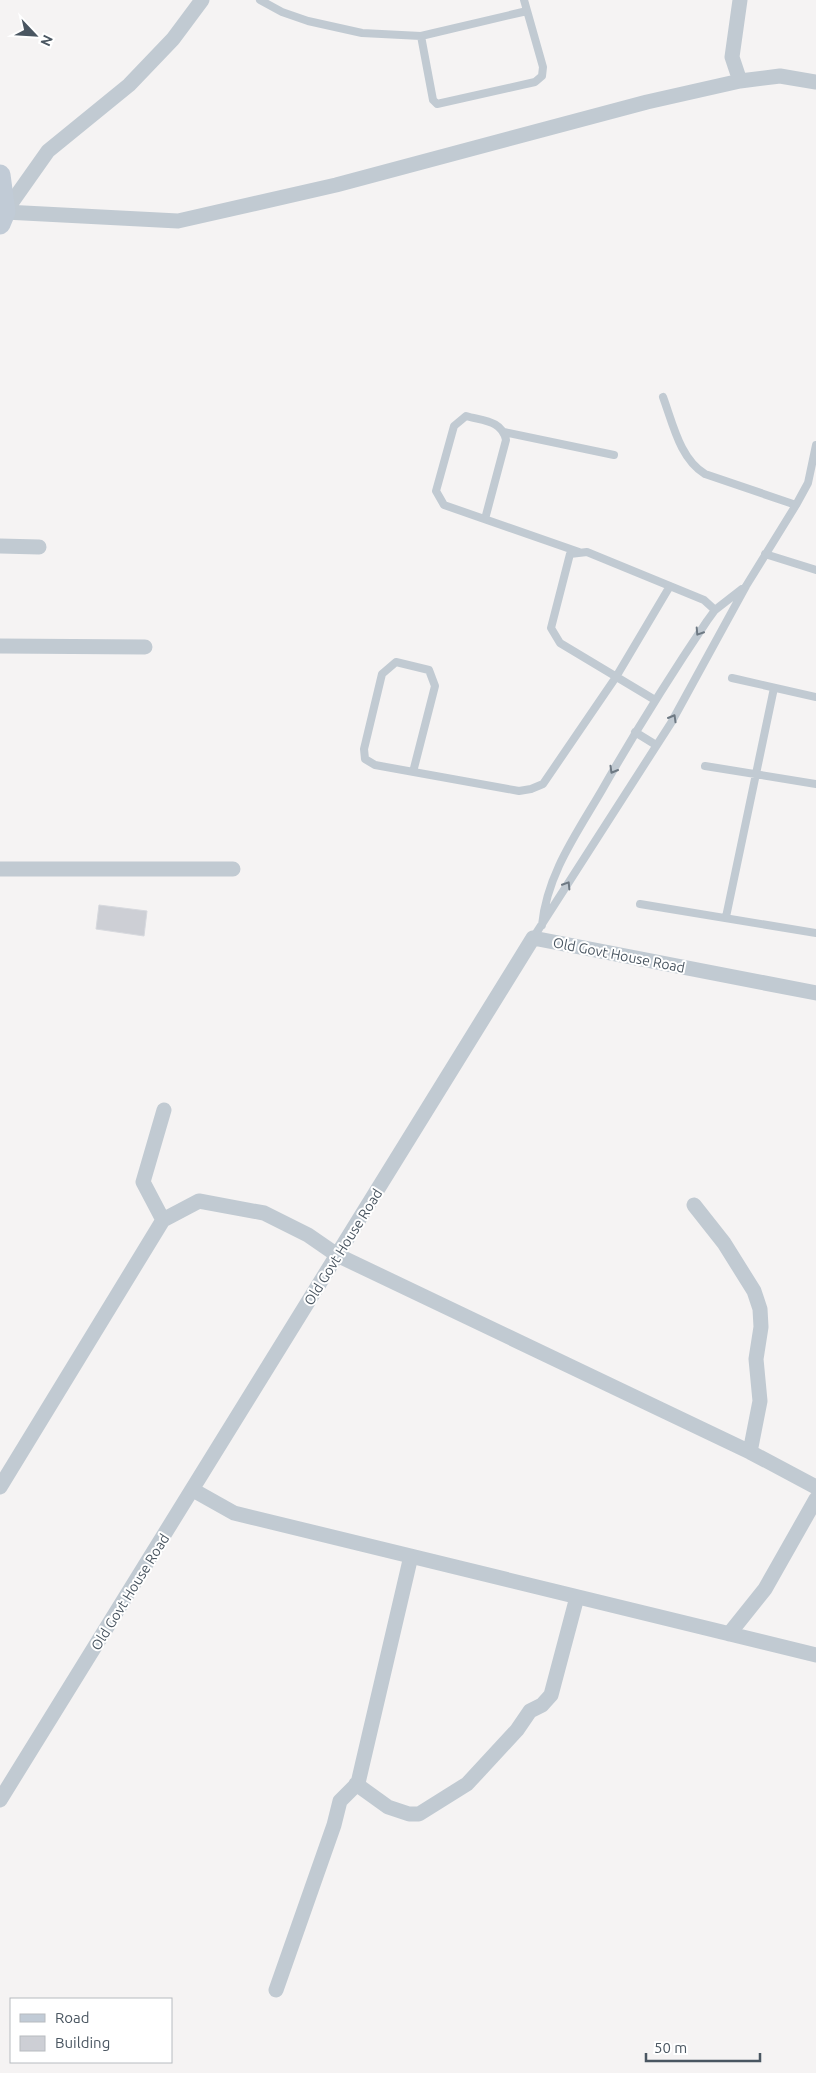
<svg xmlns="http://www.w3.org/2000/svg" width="816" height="2073" font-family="Ubuntu,sans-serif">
<rect width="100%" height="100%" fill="#f5f3f3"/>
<path fill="#cdcfd5" stroke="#d7d9de" d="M99,905L147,911L144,936L96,929Z"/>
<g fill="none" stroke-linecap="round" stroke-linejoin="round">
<path stroke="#c1cad2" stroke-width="8" d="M260,0L282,12L308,21L362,33L421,36L527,11
M421,36L433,100L437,104L535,82L542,76L543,67L524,0
M663,397C673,424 680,459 705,474L796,505
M504,432L614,455
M485,519L506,440C502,420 482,421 466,416L454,426L436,491L444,505L579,552
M765,554L816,570
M732,678L816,697
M655,700L560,643L551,628L570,554L587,552L704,600L715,610
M635,732L656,745
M705,766L816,784
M413,772L435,686L429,670L396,662L382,674L364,749L365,759L375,765L519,791L531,789L543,784L616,677L670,586
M640,904L816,933
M726,917L774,688
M542,925C547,874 577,833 602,790C635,732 670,676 707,621L715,610L742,589
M533,938L671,723L746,586L796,505L808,483L816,445"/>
<path stroke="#c1cad2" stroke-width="15" d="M740,0L732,57L740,81
M5,212L178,221L336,185L647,102L740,81L780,76L816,82
M5,212L48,151L129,85L173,39L202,0
M0,546L39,547
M0,646L145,647
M0,869H233
M694,1205L724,1243L754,1291L760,1309L761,1327L756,1359L760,1401L750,1452
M163,1220L143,1182L164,1110
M0,1487L163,1220L199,1201L264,1213L308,1235L337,1255L750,1452L816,1487
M193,1490L234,1513L816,1655
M729,1634L765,1589L816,1499
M356,1784L388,1807L409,1814H419L467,1784L517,1730L530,1711L542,1705L551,1695L577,1597
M0,1800L533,938L816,993
M276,1990L334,1825L340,1801L358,1783L411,1556"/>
<path stroke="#c1cbd6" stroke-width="21" d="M0,175L5,212L0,224"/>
</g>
<defs><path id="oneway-chevron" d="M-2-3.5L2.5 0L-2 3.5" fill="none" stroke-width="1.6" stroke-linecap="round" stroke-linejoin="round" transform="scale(1.25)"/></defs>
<g stroke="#6e7983">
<use href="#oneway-chevron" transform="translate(699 632) rotate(123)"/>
<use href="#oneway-chevron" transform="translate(673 718) rotate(-60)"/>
<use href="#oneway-chevron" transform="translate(613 770) rotate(120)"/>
<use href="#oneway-chevron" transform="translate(567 885) rotate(-58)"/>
</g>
<g text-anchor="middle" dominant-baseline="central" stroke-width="4" stroke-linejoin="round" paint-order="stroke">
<g font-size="14" fill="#4a5661" stroke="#fff">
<text transform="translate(619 955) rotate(11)">Old Govt House Road</text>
<text transform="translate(343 1247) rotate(-58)">Old Govt House Road</text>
<text transform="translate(130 1592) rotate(-58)">Old Govt House Road</text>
</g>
</g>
<rect x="10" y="1998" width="162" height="65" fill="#ffffff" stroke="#b7bbc0"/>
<rect x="20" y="2014" width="25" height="8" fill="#c1cbd6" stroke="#b7bbc0"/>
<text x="55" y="2023" font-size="15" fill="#4a5661">Road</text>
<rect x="20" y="2036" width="25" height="15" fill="#cdcfd5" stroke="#b7bbc0"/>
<text x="55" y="2048" font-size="15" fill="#4a5661">Building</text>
<g transform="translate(35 35) rotate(115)" stroke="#ffffff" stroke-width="4" paint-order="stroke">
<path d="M0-4L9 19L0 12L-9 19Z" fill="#4a5661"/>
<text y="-8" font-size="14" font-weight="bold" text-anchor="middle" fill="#4a5661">N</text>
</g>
<path d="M646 2053v8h114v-8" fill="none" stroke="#4a5661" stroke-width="2.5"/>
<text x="654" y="2053" font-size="15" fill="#4a5661" stroke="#ffffff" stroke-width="4" paint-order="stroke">50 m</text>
</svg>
